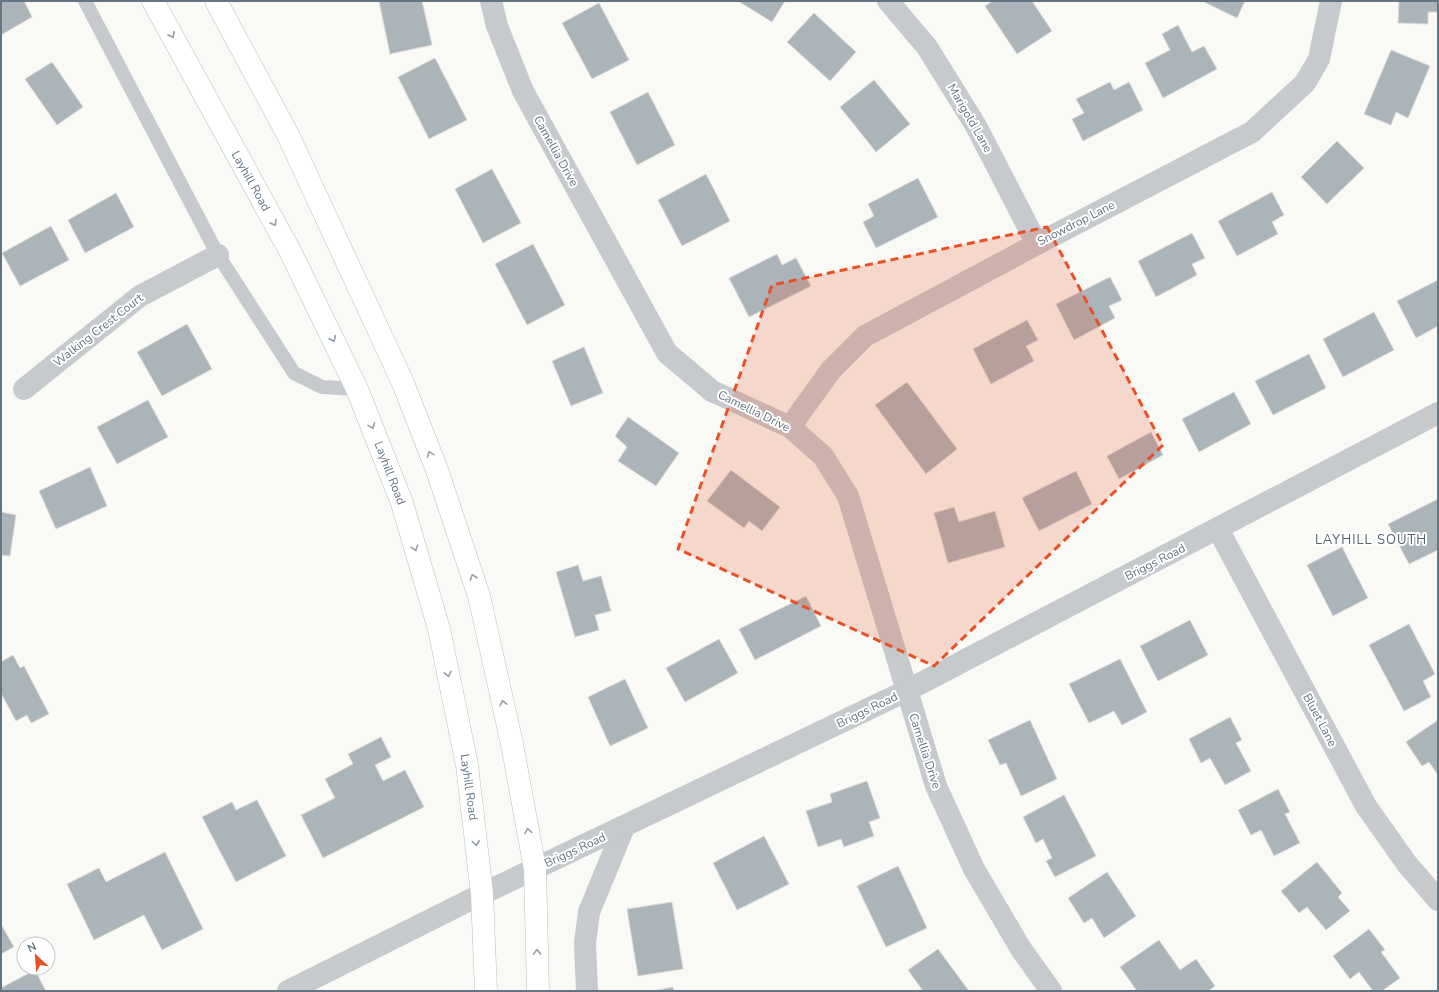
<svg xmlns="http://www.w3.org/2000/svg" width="1439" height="992" font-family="'Nunito Sans',sans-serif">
<rect width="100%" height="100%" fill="#f9f9f6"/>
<path fill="#abb4b9" stroke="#dbdad8" d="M1,1H24L32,17L1,35Z
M379,1H422L432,45L390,54Z
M738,1H785L772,22Z
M993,1H1032L1052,31L1017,54L985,6Z
M1202,1H1245L1237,18Z
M1399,1H1438V12H1428V24L1398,23Z
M599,3L629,60L592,79L562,23Z
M814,13L856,52L830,81L787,42Z
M1178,25L1192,52L1204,46L1217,69L1163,98L1145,63L1170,50L1162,34Z
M1391,50L1430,66L1408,118L1396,112L1391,125L1364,114Z
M435,58L467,120L429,139L398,77Z
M52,62L83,107L57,125L25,79Z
M874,80L910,124L876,152L840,107Z
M1110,82L1114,90L1129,82L1143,110L1083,141L1072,119L1084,113L1076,99Z
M648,92L675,145L637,165L610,112Z
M1337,141L1364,168L1327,204L1301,177Z
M492,169L521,223L483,243L455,189Z
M706,174L730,221L682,246L658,200Z
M918,178L938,217L876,248L863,222L874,216L868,204Z
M1272,192L1284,215L1272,222L1278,234L1237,256L1218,221Z
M116,193L134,227L85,253L68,220Z
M51,226L69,260L20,286L2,253Z
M1192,233L1205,258L1192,264L1197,275L1156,297L1138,261Z
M533,244L565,305L527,325L495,264Z
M777,254L782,265L796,258L811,286L749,317L729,278Z
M1110,277L1122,300L1109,306L1115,318L1074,340L1056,304Z
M1438,280V326L1416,338L1397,301Z
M1374,312L1394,350L1343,377L1323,339Z
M1027,320L1038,340L1026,346L1034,361L991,384L973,349Z
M187,324L212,369L162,396L137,352Z
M584,347L603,393L571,406L552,361Z
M1309,354L1326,388L1273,415L1255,381Z
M907,382L957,449L926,474L875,405Z
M1234,392L1251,424L1199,452L1182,419Z
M148,400L168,437L117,464L97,427Z
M628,417L679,453L656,486L618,461L627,447L615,436Z
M1151,432L1163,455L1119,479L1107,456Z
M90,467L107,506L56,529L39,491Z
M731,470L780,507L762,531L749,521L744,528L707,501Z
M1076,471L1092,504L1039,531L1022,498Z
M1438,499V550L1409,564L1388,524Z
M954,507L959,522L995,511L1005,547L948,563L934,513Z
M1,512L16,515L10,556L1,555Z
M1342,547L1368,598L1333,616L1307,565Z
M578,565L583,581L601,576L611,611L595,615L599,630L575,637L556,572Z
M806,596L821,626L755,660L739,629Z
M1190,620L1208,655L1158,681L1140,646Z
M1409,624L1435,674L1423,681L1431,697L1404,711L1369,645Z
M719,639L738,673L685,702L666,668Z
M13,655L20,668L24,666L49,714L31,723L27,715L16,721L1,693V662Z
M1120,659L1147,712L1122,725L1114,711L1089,723L1069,684Z
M625,679L648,728L610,746L588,697Z
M1230,717L1242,740L1236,743L1251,771L1225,785L1210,758L1201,763L1189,739Z
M1030,720L1057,779L1021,796L1006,763L1000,765L988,740Z
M1438,720V775L1429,762L1422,766L1406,742Z
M381,737L391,757L375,765L383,781L405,770L424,807L323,858L301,815L335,798L325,779L353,764L348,754Z
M867,781L880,818L869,822L874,836L844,847L841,839L818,847L806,811L832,802L830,794Z
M1278,789L1290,812L1285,814L1300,843L1274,856L1261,830L1251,835L1238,810Z
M1064,795L1096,856L1055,877L1046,861L1052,858L1043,839L1036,843L1023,817Z
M257,800L286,856L236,882L202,817L232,802L236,810Z
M764,836L789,884L737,910L713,863Z
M165,852L203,929L162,950L144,915L94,940L67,884L99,868L106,882Z
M1317,862L1342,893L1338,897L1350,911L1326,930L1307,907L1299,913L1281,891Z
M898,866L927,928L886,947L857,886Z
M1107,872L1136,916L1104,938L1092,918L1084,923L1068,898Z
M672,902L683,969L638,976L627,909Z
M1,924L14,947L1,954Z
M1369,929L1385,950L1381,952L1400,978L1382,991H1373L1359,972L1350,979L1333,956Z
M1159,940L1180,970L1196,959L1215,986L1208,991H1137L1120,967Z
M938,949L969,991H923L908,970Z
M35,970L46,991H1V988Z
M673,987L674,991H653Z"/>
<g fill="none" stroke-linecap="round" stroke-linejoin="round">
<g stroke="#b8bec2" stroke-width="23">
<path id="secondary" d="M153,1L290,251L357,389L402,503L439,629L467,765L482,894L486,991
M216,1L288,135L403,383L437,470L479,596L512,744L535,869L538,991"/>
</g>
<path stroke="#c6cacd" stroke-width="14" d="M85,1L218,255L294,373L322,387L357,389"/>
<path stroke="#c6cacd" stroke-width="22" d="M491,1L497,26L523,91L667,353L712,391L790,427L823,456L848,496L936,786L974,869L1021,949L1051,991
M888,1L927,47L976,126L1037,244
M24,389L140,296L218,255
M790,427L831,370L865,336L1037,244L1252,132L1305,83L1319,59L1331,1
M1218,529L1366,806L1407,864L1438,900
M288,991L482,894
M587,991L585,943L589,912L624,827"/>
<path stroke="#c6cacd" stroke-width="22" d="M482,894L906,691L1438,413"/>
<use href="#secondary" stroke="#fff" stroke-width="22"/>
</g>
<defs><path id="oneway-chevron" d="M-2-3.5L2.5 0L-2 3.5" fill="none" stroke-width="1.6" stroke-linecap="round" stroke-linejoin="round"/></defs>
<g stroke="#929ea8">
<use href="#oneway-chevron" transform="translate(172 35) rotate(61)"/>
<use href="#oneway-chevron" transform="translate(274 223) rotate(61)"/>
<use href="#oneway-chevron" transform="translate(333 339) rotate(64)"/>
<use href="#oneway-chevron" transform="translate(372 426) rotate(69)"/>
<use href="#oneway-chevron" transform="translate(430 454) rotate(-111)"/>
<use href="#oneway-chevron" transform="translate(415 548) rotate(73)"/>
<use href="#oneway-chevron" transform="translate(473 577) rotate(-109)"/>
<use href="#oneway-chevron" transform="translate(448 674) rotate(78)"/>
<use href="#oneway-chevron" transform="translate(503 703) rotate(-103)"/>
<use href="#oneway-chevron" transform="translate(528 831) rotate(-100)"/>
<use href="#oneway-chevron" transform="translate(476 843) rotate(83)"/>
<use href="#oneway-chevron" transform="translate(537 952) rotate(-92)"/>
</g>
<path fill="#e95026" fill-opacity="0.2" stroke="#e95026" stroke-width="3" stroke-dasharray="8 5" stroke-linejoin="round" d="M1047,227L1163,445L934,666L678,549L772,285Z"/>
<g text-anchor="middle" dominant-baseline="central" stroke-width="4" stroke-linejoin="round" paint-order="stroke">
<g font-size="12" fill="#637582" stroke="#fff">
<text transform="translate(970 118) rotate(60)">Marigold Lane</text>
<text transform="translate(556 151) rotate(61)">Camellia Drive</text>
<text transform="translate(251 181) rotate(61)">Layhill Road</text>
<text transform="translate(1076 223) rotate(-27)">Snowdrop Lane</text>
<text transform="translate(98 330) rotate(-38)">Walking Crest Court</text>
<text transform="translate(754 411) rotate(26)">Camellia Drive</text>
<text transform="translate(390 473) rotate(69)">Layhill Road</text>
<text transform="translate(1155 562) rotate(-27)">Briggs Road</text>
<text transform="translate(867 710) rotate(-26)">Briggs Road</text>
<text transform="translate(1320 720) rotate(62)">Bluet Lane</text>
<text transform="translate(925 751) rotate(72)">Camellia Drive</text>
<text transform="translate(469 787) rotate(82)">Layhill Road</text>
<text transform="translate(575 850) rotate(-25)">Briggs Road</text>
</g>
<g font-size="13" letter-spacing="1" fill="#55636d" stroke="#fff">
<text x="1371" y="540">LAYHILL SOUTH</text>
</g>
</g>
<rect width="1439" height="992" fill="none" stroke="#637582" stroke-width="4"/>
<g transform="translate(36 956) rotate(334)"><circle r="19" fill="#ffffff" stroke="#c1c8cd"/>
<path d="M0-3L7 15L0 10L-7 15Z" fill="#e95026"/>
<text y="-6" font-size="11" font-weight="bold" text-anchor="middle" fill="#637582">N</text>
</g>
</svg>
